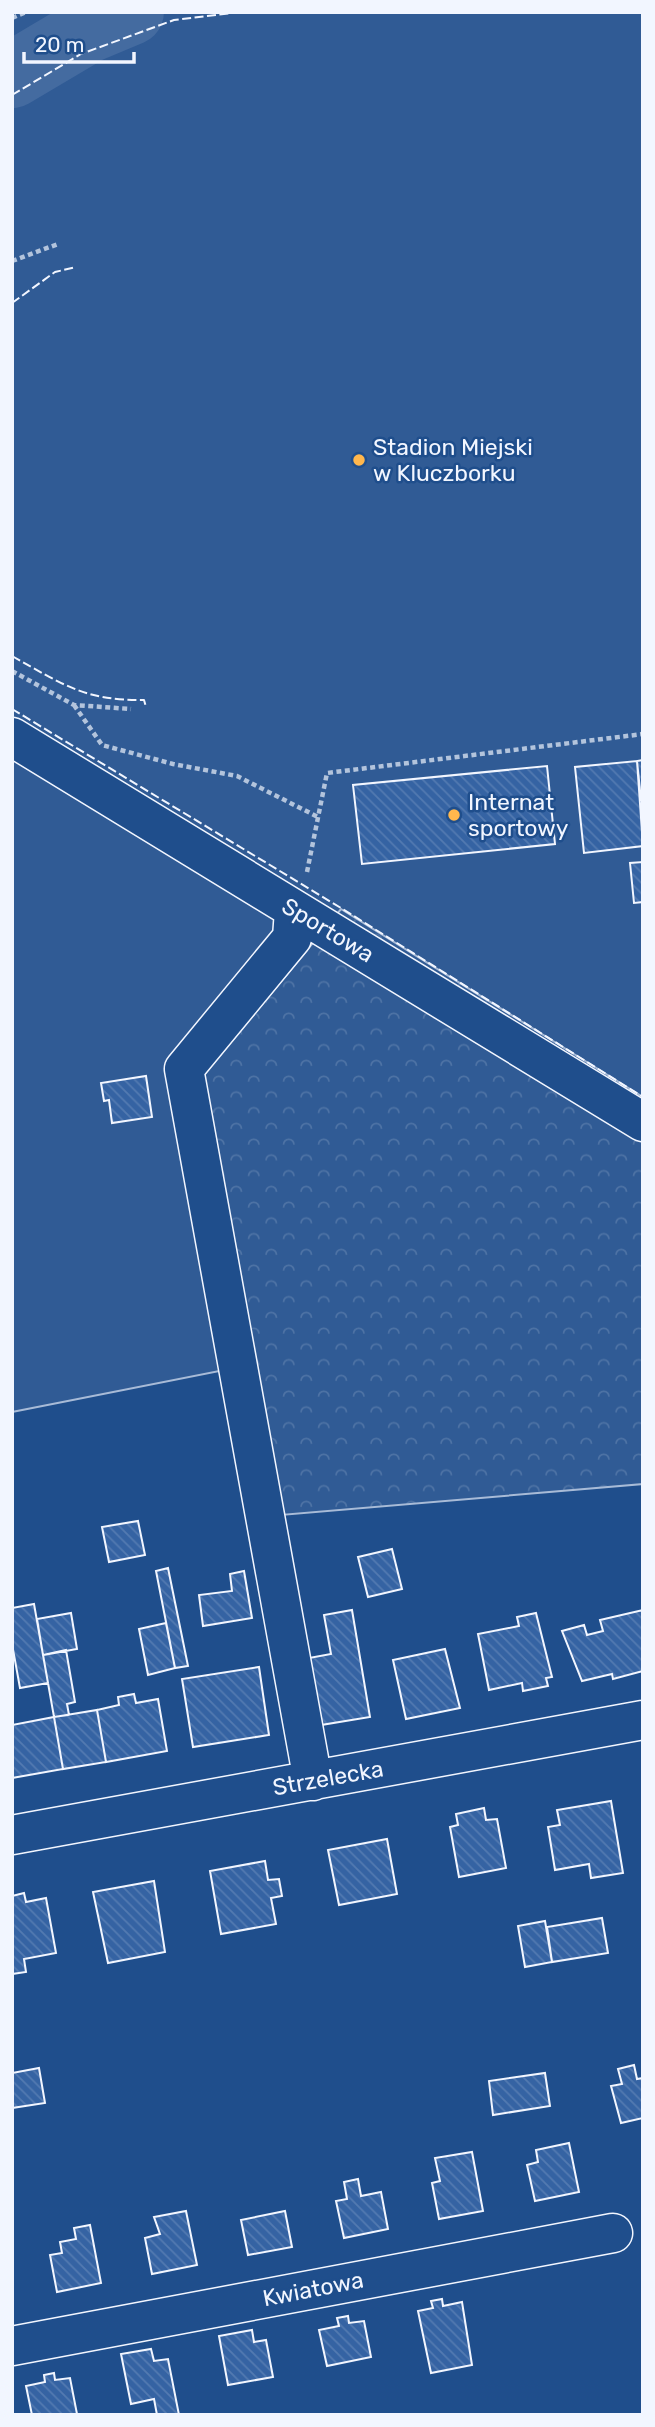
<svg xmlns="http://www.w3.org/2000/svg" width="655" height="2427" font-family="Rubik,sans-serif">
<defs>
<pattern id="forest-crowns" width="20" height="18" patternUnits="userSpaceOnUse" patternTransform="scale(1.75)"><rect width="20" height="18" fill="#305b95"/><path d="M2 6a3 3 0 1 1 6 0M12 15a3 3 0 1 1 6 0" fill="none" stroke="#4e73a5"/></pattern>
<pattern id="building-back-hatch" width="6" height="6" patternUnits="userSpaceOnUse" patternTransform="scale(1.75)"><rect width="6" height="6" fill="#3563a3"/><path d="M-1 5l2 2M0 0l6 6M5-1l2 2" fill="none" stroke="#537ab1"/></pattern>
</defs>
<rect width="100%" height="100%" fill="#1f4e8c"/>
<path fill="url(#forest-crowns)" stroke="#a8bbd7" stroke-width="2" d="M643,862V1484L281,1515L201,1078L362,880Z"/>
<path fill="#305b95" stroke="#a8bbd7" stroke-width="2" d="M12,12H643V1097L341,909L201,1078L255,1364L12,1412Z"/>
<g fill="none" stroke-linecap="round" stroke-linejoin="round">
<path stroke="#446ba0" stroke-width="66" d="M12,75L88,30L131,12"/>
</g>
<path fill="url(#building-back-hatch)" stroke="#f2f6ff" stroke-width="2" d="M643,760V800H641L637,761Z
M637,761L643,846L584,853L575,767Z
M547,766L555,844L362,864L353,785Z
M643,862V902L634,903L630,863Z
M146,1076L152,1117L112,1123L109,1100L104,1101L101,1083Z
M138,1521L145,1555L109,1562L102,1527Z
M392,1549L402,1589L368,1597L358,1557Z
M168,1568L188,1666L175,1668L156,1571Z
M244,1571L252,1618L203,1626L199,1595L232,1591L230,1574Z
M34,1604L48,1683L20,1688L12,1644V1608Z
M352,1610L370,1717L321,1725L309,1658L331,1654L324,1615Z
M643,1610V1671L613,1679L612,1674L582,1681L562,1631L584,1625L587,1635L603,1631L600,1620Z
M71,1613L77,1649L43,1655L37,1619Z
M536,1613L552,1677L546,1678L548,1686L523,1691L522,1683L489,1690L478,1634L519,1626L517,1617Z
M166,1623L175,1668L148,1675L139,1629Z
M445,1649L460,1708L406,1719L393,1660Z
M66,1650L75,1702L67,1704L69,1715L54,1717L43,1655Z
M259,1667L269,1735L193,1747L182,1679Z
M134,1694L136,1703L158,1699L167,1751L106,1762L97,1710L119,1705L118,1697Z
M97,1710L106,1762L63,1769L54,1717Z
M54,1717L63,1769L12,1778V1725Z
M611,1801L623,1873L591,1878L589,1864L555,1870L548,1827L560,1825L557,1810Z
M484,1808L486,1820L497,1819L506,1868L459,1877L450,1827L458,1825L456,1814Z
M387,1839L397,1894L339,1905L328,1850Z
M265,1861L268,1880L279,1879L282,1896L271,1898L276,1924L221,1934L210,1871Z
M154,1881L165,1952L108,1963L93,1892Z
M24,1893L26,1902L46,1898L56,1953L24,1959L26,1972L12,1974V1896Z
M602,1918L608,1953L552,1962L547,1927Z
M545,1921L552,1962L525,1967L518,1926Z
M634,2065L637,2079L643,2078V2118L621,2123L611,2086L622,2084L618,2069Z
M39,2068L45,2103L12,2108V2073Z
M545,2073L550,2106L493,2115L489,2081Z
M569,2143L579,2192L535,2201L527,2165L538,2162L536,2150Z
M472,2152L483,2211L439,2219L432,2183L440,2181L435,2158Z
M358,2179L361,2196L381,2192L388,2229L344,2238L336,2201L347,2199L344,2182Z
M186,2211L197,2265L152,2274L145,2238L160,2234L154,2217Z
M285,2211L292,2247L248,2255L241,2220Z
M90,2225L101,2283L57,2292L50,2255L62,2253L60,2242L76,2239L74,2228Z
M442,2299L443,2306L462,2302L472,2365L431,2373L418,2311L433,2308L431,2301Z
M348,2316L349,2323L364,2321L371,2357L327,2366L319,2330L339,2326L337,2318Z
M252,2330L254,2342L266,2340L273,2377L228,2385L219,2336Z
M151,2349L154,2361L168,2359L179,2415H157L154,2399L131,2404L121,2354Z
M54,2373L55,2380L70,2378L77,2414L32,2415L26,2386L45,2382L44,2375Z"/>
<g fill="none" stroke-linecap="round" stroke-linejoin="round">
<g stroke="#f2f6ff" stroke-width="41">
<path id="minor" d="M12,737L643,1122
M294,910L292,938L184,1069L313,1781
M12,1835L643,1720
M12,2346L613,2233"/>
</g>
<path stroke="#b3c4dc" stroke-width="4.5" stroke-dasharray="5 3.5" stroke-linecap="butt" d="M12,18L26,12
M12,261L58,244
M12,671L74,705L131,709
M74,705L102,745L173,764L237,776L318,817
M307,872L327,773L643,734"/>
<use href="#minor" stroke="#1f4e8c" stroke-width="38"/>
<path stroke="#f2f6ff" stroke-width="2" stroke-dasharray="9 3.5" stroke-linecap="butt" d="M12,95L81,54L174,20L241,12
M12,303L55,272L76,267
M12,656C62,684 85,701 144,700L146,707
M12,709L341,908L643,1097"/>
</g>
<g fill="#ffb74d" stroke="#1f4e8c" stroke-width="2.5">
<circle cx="359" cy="460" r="7"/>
<circle cx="454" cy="815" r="7"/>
</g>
<g text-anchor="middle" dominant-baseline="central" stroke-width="5" stroke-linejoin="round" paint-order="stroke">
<g font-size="23" fill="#f2f6ff" stroke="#1f4e8c" text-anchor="start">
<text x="373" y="447">Stadion Miejski<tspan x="373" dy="26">w Kluczborku</tspan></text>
<text x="468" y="802">Internat<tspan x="468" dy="26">sportowy</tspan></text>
</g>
<g font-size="23" fill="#f2f6ff" stroke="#1f4e8c">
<text transform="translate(328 930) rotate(31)">Sportowa</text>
<text transform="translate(328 1778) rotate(-10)">Strzelecka</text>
<text transform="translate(313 2289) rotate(-11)">Kwiatowa</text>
</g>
</g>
<rect width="655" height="2427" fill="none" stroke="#f2f6ff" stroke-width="28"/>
<path d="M24 52v10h110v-10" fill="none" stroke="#f2f6ff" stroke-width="3.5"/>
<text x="35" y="52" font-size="21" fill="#f2f6ff" stroke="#1f4e8c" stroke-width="5" paint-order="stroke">20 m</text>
</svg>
